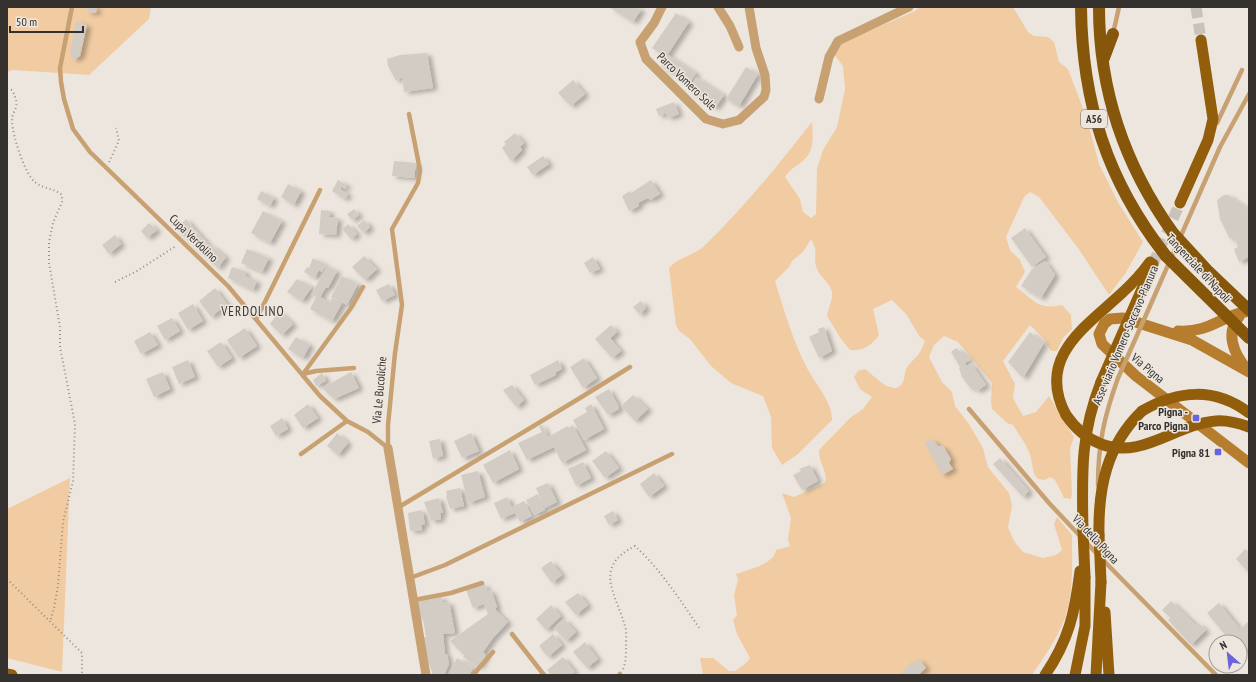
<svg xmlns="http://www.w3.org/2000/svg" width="1256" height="682" font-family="'PT Sans Narrow',sans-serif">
<defs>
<filter id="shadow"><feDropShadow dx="4.5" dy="2.5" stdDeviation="2" flood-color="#0004"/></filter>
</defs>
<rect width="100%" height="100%" fill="#ede6de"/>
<path fill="#f1cca2" d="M7,7H151L149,19L89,75L13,70L7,72Z
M920,7H1013L1028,32L1034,36L1048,37L1054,42L1059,62L1068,69L1087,119L1099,164L1119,204L1143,242L1125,274L1109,295L1078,248L1039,197L1030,192L1024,197L1006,237L1010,250L1020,260L1025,272L1016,287C1035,301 1038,310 1062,305L1071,315L1072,329L1063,338L1057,351H1051L1044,339L1030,325L1003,361L1015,384L1013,398L1023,416L1036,412L1049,396L1074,437L1070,449L1072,492L1071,499L1064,498L1055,480L1050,477L1045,480L1038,479L1034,474L1030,454L1024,442L1013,425L1007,423L992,409L991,402L992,383L958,342L944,336L934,345L929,357L942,382L952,392L955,406L969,424L983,448L988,467L1009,493L1012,506L1008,527L1014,541L1023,552L1043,558L1056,555L1062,550L1054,524L1057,517L1072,535C1072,562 1074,592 1065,618C1057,639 1044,657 1032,675H703L700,658H713L729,671H735L746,663L750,658L737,634L733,620L737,615L734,595L738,580L736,574C749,569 773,565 776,550L790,546L788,539L791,518L782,493L794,497L825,483C828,471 818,462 819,450L851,417L863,409L872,397L860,389L854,377L858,371L865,369C874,375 894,399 903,382C905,378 904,374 906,370C908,364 914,360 918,355C921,351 923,346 925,341L920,337L906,314L892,300L873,309L879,335C872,346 862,351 850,350L841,339L827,316C828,308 833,300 832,292C830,282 818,276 816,266C813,255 819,252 811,239L803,252L792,261L789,267L775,281C784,310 793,341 807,368C816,385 832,401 832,420L798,454L782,465L772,448L771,417L763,396L731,383L711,366L690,339L679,331L676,325L669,268C678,257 693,256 703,247C743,209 778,165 812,122C813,139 815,154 799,164C793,168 789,171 785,177L800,199L803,212L811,218L816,214L817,169L823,150L837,127L845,89L843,66L833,53L841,43L915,11Z
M70,478L62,672L7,658V509Z"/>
<path fill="#d3ccc4" filter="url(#shadow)" d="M88,7H97L96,13L87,12Z
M609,7H637L641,10L633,22Z
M676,13L689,22L666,57L652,48Z
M76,21L87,25L80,56L74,60L70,53Z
M427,53L433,88L404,92L402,77L396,81L388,66L387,59L400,55Z
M668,55L696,73L689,85L661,66Z
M746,67L758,74L739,106L726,99Z
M696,77L724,95L715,108L688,90Z
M573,80L585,94L571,106L558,93Z
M674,102L679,114L668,118L666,113L659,116L656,109Z
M515,133L524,143L520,147L522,150L511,161L502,148L506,144L504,142Z
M543,156L549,164L533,175L527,167Z
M394,161L416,163L414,178L392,176Z
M338,180L347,185L345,189L341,186L340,189L348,194L345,199L332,191Z
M651,180L660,194L650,200L648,198L638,203L639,206L629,211L622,196L630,191L631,193Z
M288,184L301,191L294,205L281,197Z
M261,191L274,198L270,206L257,199Z
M1224,195H1228L1249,210V257L1239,262L1234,249L1238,247L1234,237L1230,239L1220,219L1217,200Z
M354,209L359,215L352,220L347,214Z
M321,210L330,211L329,217L338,218L336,235L319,234Z
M263,211L282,221L270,243L251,233Z
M186,219L209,245L202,253L176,229Z
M364,220L370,227L364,233L357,226Z
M149,223L157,230L147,238L141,231Z
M348,224L357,234L351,239L342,229Z
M1025,228L1046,257L1032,267L1011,238Z
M115,235L121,244L109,254L102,245Z
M211,245L226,257L218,268L202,254Z
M247,249L269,258L262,272L241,263Z
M364,256L377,269L365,280L352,267Z
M593,257L600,269L590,273L584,263Z
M313,258L326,265L322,272L319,270L315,278L304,272L307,267L309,268Z
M1045,261L1055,275L1041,298L1021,286L1032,269Z
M327,266L337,271L328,288L326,287L320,297L330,302L332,298L342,303L332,321L310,309L316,297L311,295Z
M232,267L246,272L245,276L257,281L253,290L228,278Z
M342,276L358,284L347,305L331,297Z
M297,279L312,287L302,301L287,292Z
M389,284L395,295L382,301L376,290Z
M215,288L227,304L211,317L199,301Z
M641,301L646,307L640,315L633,307Z
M193,304L203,321L188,330L178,313Z
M279,311L293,324L282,335L270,324Z
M172,318L180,331L165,340L157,326Z
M611,325L617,332L610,338L621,351L612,358L595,339Z
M824,327L832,351L819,358L809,337L819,332L818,329Z
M245,328L257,346L239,358L227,340Z
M150,332L158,345L141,354L134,341Z
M1030,332L1044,343L1023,378L1008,362Z
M296,337L310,345L303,358L288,349Z
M221,342L232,358L218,367L207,351Z
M956,348L970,360L965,363L967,366L971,363L986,385L977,391L974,387L971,389L962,377L959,368L960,367L951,352Z
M584,358L597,378L583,388L570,367Z
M188,360L195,377L179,384L172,367Z
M558,360L562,369L556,372V375L535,385L530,375Z
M163,372L170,389L154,397L146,379Z
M351,372L359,388L334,399L322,388Z
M322,373L326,381L316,386L313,380Z
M512,385L524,400L516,407L503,390Z
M609,389L619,407V409L608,415L595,397Z
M633,395L648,409L635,421L621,406Z
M308,404L318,418L303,428L294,415Z
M591,404L604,429L584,440L573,420L587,412L585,408Z
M282,418L288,429L276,436L270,426Z
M542,425L548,437L568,426L569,428L573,425L586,450L562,463L554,447L527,460L518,443L542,432L539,426Z
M337,433L348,443L338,455L327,446Z
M471,433L479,451L462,458L454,441Z
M440,439L443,456L433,459L429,441Z
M932,439L938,446H943L951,459L949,463L953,469L942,475L925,443Z
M510,450L519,469L493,483L483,465Z
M606,451L619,468L605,478L592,461Z
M1000,458L1029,491L1023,497L993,464Z
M583,462L591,478L576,486L568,469Z
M810,465L818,481L802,490L793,475L801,471L799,469Z
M478,471L485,497L468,503L461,475Z
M654,473L664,486L649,497L640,484Z
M548,483L557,502L545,508L536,488Z
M460,488L464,506L450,509L446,496H447L446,491Z
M538,494L545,510L534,515L526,500Z
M507,497L515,513L501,519L494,503Z
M439,498L443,513H440L441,519L431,521L424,502Z
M524,501L532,516L520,522L512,507Z
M422,510L425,524L421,525L422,530L410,531L408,513Z
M613,511L618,520L609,525L604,516Z
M1245,549L1247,551L1249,549V573L1236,559Z
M551,561L562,575L552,583L541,568Z
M485,584L487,591L491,590L497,607L495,609L508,622L493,638L483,652L486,655L479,667L463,657L464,655L450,641L488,614L484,604L473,608L466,590Z
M578,593L588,605L576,615L565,602Z
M442,597L443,603L449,602L455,633L443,634L445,654H447L449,664L444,675H433L426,655L423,637H426L423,619H420L417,601Z
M1171,601L1196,625L1198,623L1206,630L1191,645L1168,620L1171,618L1162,610Z
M1219,603L1240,629L1249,621V647L1241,654L1240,642H1231L1207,613Z
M551,605L561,616L546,630L536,619Z
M564,619L576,632L566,641L554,628Z
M553,634L562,645L548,657L539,646Z
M585,642L598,659L587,668L573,652Z
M563,657L575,672L570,675H551L547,670Z
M457,658L473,668L469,675H448Z
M919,659L926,668L918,675H900L912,661L913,664Z"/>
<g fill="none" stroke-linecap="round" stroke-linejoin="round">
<path stroke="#c8c2bb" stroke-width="11" stroke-dasharray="11 5.5" stroke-linecap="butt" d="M1196,7L1201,40
M1153,264L1180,203"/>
<path stroke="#938e88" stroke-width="2" stroke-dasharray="1 3" stroke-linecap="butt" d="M7,89L12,90C22,110 12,107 12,122C13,136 24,173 35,182C43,189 54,188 62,195V202L53,223L49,242V263L60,327V347L75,424L73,481L63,522L58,586L54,608L50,622
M109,162L119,141L116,128
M115,282L137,271L176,246
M7,579L82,653V675
M623,669C626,663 626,654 626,647C626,640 627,632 625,626C615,592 593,567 635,546C661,570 680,600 700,629"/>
<path stroke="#c8a173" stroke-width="4.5" d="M72,7L60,68L61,82L64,99L73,129L90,152L228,286L320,396L347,421L368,432L388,448
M1113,34L1119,7
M1217,123L1242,70
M1150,306L1220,147L1249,94
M257,318L320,190
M303,374L351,308L363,287
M303,374L316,371L354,368
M969,409L1049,503L1081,537
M388,448V425L395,353L402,305L392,229L418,183L420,170L409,114
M301,454L347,421
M1098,485C1098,444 1104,417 1118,378
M399,507L580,398L630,367
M1086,542L1097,554
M1102,559L1216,675
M410,578L445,565L672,454
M414,600L451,593L482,583
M512,634L544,675
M473,675L493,652
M619,675L620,674"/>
<path stroke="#c8a173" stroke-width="9" d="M662,7L654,23L640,42L646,59L706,119L723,124L739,120L764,97L766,90L765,75L756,48L749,7
M718,7L730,26L739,47
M819,99L829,57L838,41L909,7
M388,448L426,675"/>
<path stroke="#b67d2e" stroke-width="11" d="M1239,317C1225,333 1234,354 1246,368
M1178,331C1211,333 1221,315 1249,311
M1249,372L1192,340L1123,318L1110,319L1104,324L1099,334L1102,344L1136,376L1249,463"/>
<path stroke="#925e0c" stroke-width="11" d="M1180,203L1208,140L1213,119L1201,40
M1066,415C1035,357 1087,326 1123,292C1133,283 1142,273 1150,262
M1083,531C1082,475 1080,435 1101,382
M1099,535C1098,487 1107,445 1142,411
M1105,612L1109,675
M7,674L12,675
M1045,675C1069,640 1075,612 1080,571
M1075,675L1085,626V577
M1096,675L1101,582"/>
<path stroke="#86560a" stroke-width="12" d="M1081,7C1082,102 1107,181 1166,256
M1099,7C1099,89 1125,166 1173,233
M1104,58L1113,34"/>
<path stroke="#c8a173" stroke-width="4.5" d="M1118,378L1150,306"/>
<path stroke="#925e0c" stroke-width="11" d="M1101,382L1153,264
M1142,411C1178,390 1215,387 1249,413
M1066,415C1075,428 1085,438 1101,444C1142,460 1175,424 1216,421C1227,420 1238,423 1249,427
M1083,531L1085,577
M1099,535L1101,582"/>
<path stroke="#86560a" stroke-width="12" d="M1173,233L1207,270L1249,310
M1166,256L1249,338"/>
</g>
<g fill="#6963dc" stroke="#ede6de" stroke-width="1.5">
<rect x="1192" y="414" width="8" height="8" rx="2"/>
<rect x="1214" y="448" width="8" height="8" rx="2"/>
</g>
<g text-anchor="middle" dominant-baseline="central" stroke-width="3" stroke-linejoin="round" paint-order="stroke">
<rect fill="#ede6de" stroke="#6c6763" stroke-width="1" x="1081" y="110" width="26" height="18" rx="3"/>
<g font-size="11" font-weight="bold" fill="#34312e">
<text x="1094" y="119">A56</text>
</g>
<g font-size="12" fill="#34312e" stroke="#ede6de">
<text transform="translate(687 81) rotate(44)">Parco Vomero Sole</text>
<text transform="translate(194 238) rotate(44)">Cupa Verdolino</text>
<text transform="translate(1199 268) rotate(47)">Tangenziale di Napoli</text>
<text transform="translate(1125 335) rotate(-67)">Asse viario Vomero-Soccavo-Pianura</text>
<text transform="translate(1148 368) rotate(40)">Via Pigna</text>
<text transform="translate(379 390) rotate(-85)">Via Le Bucoliche</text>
<text transform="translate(1096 539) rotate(47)">Via della Pigna</text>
</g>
<g font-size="12" font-weight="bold" fill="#34312e" stroke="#ede6de" text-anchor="end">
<text x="1188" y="411">Pigna -<tspan x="1188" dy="14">Parco Pigna</tspan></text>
<text x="1210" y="452">Pigna 81</text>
</g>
<g font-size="13" letter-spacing="1" fill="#34312e" stroke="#ede6de">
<text x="253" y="311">VERDOLINO</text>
</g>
</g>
<rect width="1256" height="682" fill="none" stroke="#34312e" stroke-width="16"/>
<g transform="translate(1228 654) rotate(332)"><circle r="19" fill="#ede6de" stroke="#a39e98"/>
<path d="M0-3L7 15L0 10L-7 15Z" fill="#6963dc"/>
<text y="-6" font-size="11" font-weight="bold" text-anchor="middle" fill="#34312e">N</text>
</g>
<path d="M10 26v6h73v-6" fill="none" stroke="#34312e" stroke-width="2"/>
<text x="16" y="26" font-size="12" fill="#34312e" stroke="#ede6de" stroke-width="3" paint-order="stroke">50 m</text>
</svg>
